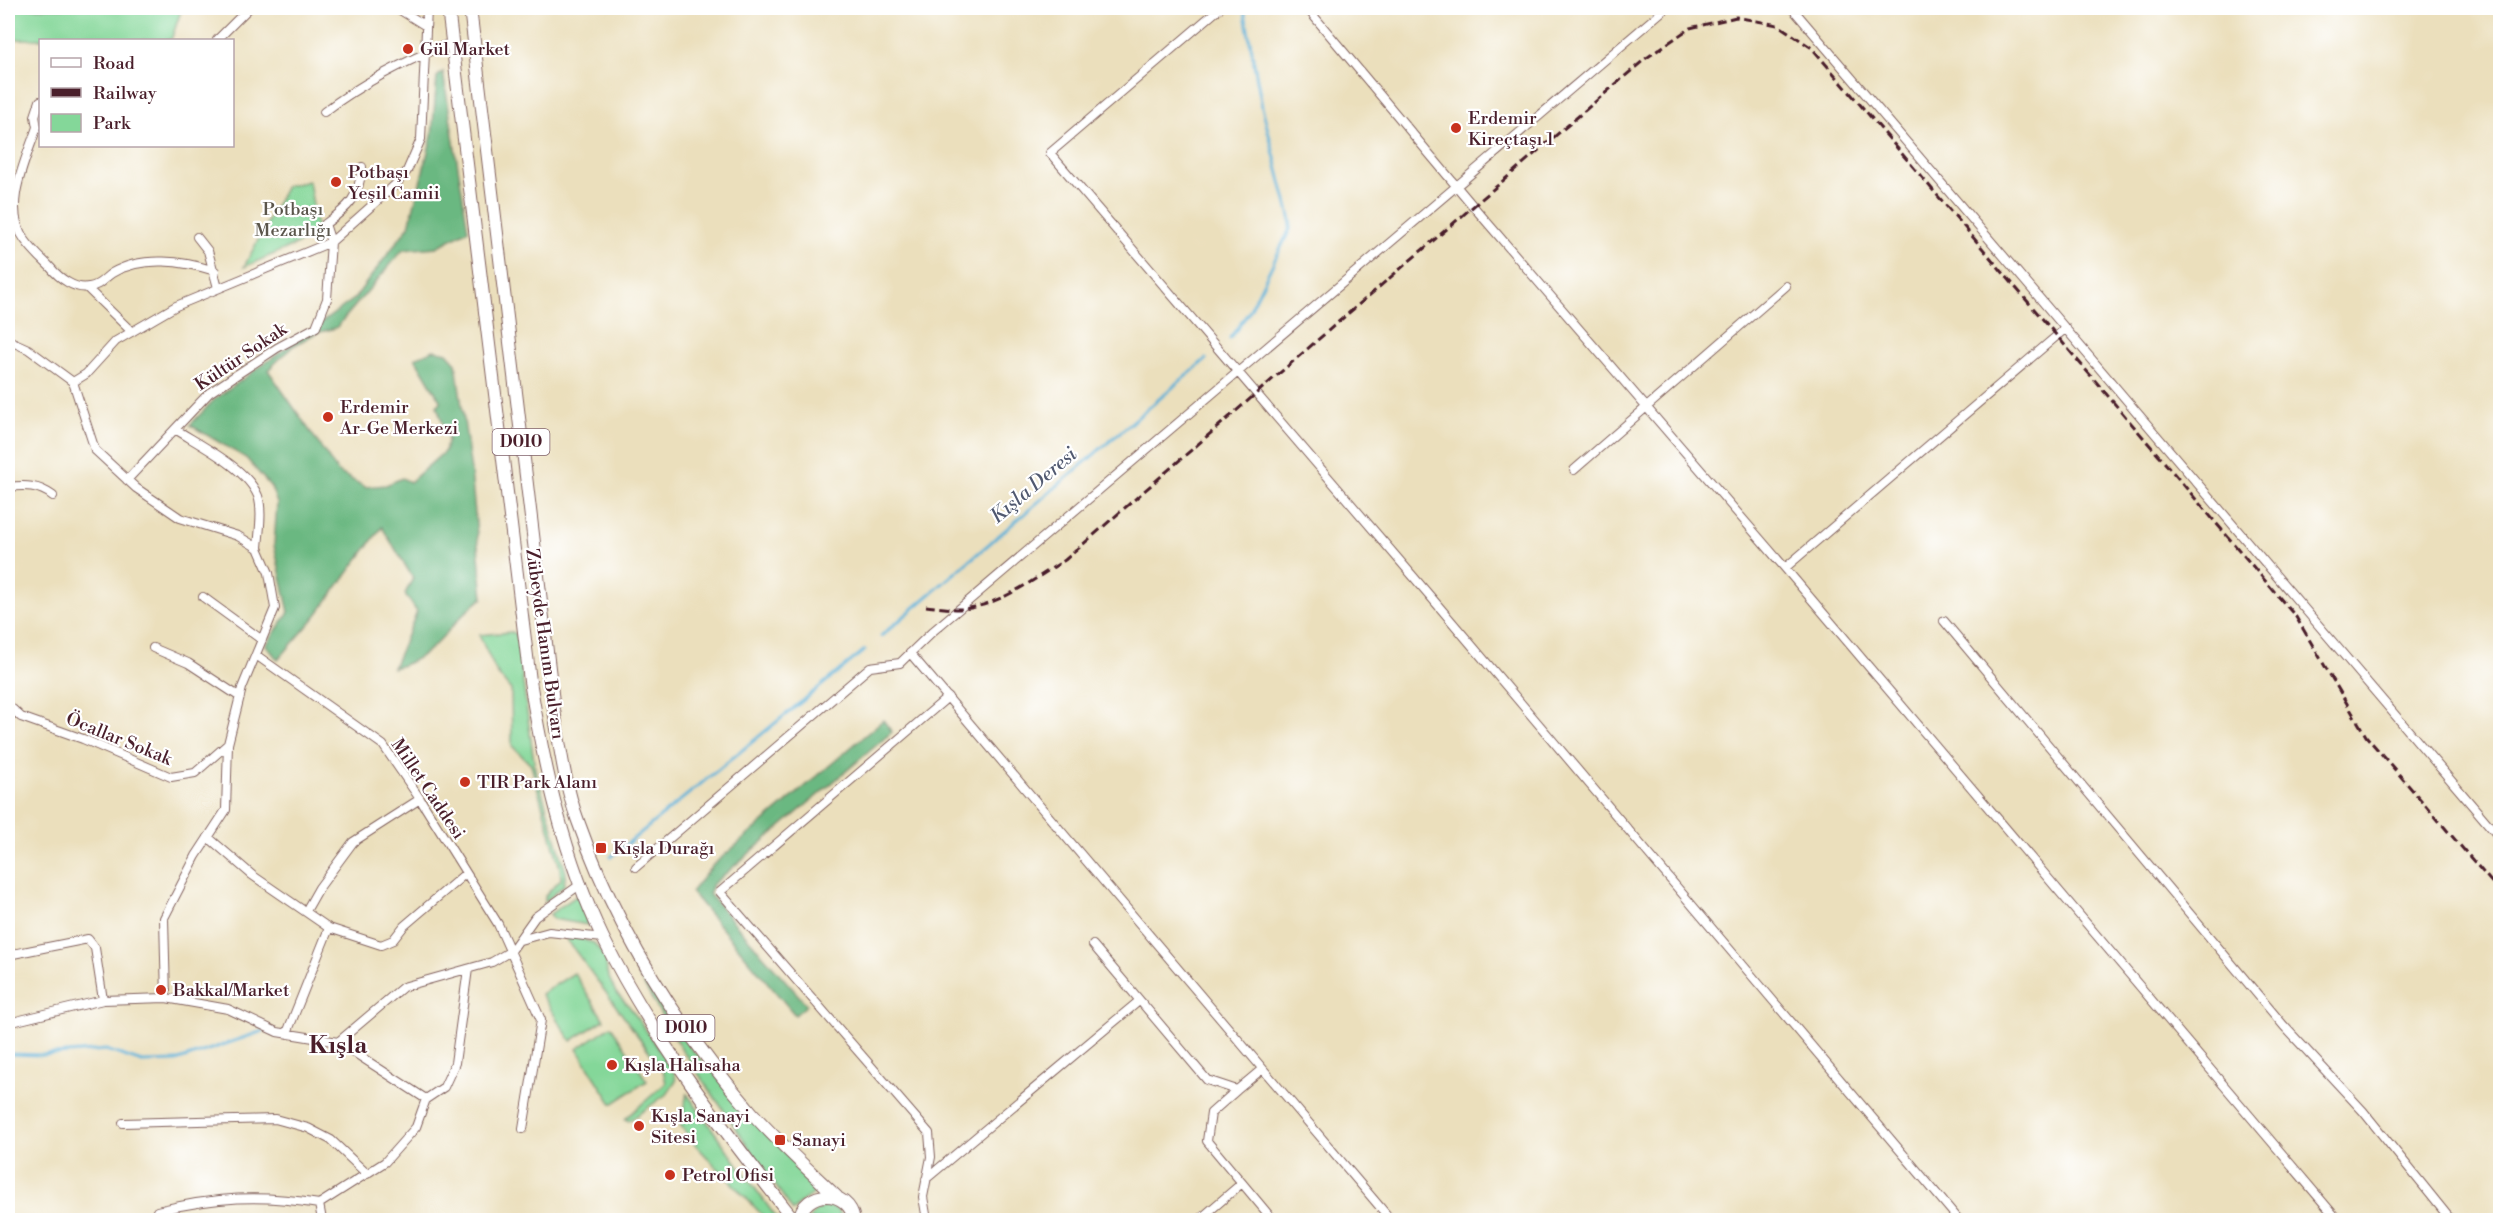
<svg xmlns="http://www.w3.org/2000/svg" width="2508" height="1228" font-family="'Libre Bodoni',serif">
<rect width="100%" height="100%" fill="#fff"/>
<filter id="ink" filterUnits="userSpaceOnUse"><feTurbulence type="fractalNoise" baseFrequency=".0167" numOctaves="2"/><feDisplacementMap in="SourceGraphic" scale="12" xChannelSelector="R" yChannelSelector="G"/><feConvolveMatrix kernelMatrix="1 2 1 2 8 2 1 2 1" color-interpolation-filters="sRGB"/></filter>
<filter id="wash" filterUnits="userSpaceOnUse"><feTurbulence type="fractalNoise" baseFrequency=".008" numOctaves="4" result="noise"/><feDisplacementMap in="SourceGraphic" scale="24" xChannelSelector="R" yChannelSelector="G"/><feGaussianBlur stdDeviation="1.35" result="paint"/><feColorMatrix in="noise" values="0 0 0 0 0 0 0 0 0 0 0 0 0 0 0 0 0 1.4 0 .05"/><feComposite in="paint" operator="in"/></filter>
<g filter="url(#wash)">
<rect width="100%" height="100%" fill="#ebdfbc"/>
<path fill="#84d799" stroke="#677b62" stroke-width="1.5" d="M15,8H182L171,40L8,39V18Z
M309,181L318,235L244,267L286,186Z
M512,632L516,634L517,639L535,769L566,872L564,885L545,902V896L561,879L560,868L531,765L512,746L511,690L497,673L479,635Z
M578,895L588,925L553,919L550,914Z
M562,933L594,943L606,959L607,973L616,993L629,1006L674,1071L676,1081L668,1093L629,1121L625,1119L666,1083L663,1070Z
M626,954L686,1043L820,1189L801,1202L793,1211L680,1047Z
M574,973L604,1020L571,1041L541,994Z
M611,1026L647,1081L612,1104L577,1049Z
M687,1094L778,1220H767L689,1138L680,1124Z
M826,1206L837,1209L844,1220H809L815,1211Z"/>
<path fill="#6bb881" stroke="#5a6c56" stroke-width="1.5" d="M443,72L468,230L437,247L403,250L336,328L316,333L293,346L268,370L338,472L365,487L386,485L402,478L410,482L445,451L448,439L437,406L441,402L415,358L434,350L447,353L456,363L471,471L483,598C448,621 438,658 393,668L417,612L405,594L413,578L382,527L316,616L278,660L266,645L289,612L274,545L277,503L271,487L246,458L190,425L214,400L354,299L409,226L432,136L437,77Z
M883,720L892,732L712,885L709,894L807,1005L795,1015L691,892L713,865Z"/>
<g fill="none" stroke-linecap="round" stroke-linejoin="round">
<path stroke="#5bb0d7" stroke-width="3" d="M1230,338L1249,312L1290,229L1291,221L1262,107L1244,8
M881,636L1206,359
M611,857L865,650
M8,1054L43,1055L106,1050L142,1062L176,1061L263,1031"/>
</g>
</g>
<g filter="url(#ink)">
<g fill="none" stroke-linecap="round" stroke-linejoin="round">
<g stroke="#82625e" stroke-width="10">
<path id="minor" d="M397,8L426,26
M1220,8L1050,153L1430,596L1959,1220
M1307,8L1473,206L1785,568L2066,328
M1792,8L2500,838
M217,40L249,8
M40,101L35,116L37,127C26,160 1,208 25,240C32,250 42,259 50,267C59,278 75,290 89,287C100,286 104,278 112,273C142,255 184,261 215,271
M324,112C362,83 407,60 451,43
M197,237L208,251L218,288
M87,288L132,332
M8,340L28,349L73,382
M73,382L86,374L116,341L176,306L331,242L396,184L407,171L421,139L427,8
M175,429C200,445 247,468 258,496C263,511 259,532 258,548
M1574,470L1786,286
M127,480L209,393L277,348L316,327L327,299L331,242L325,224C349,207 359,198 362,167
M8,487C25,485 39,485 53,496
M1785,568L2338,1220
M203,597L262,640
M1944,621L2284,1026L2363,1111L2451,1220
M153,648L188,663L240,697
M910,653L1391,1220
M256,655L383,745L420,799L498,924L541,1020L523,1129
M8,705L21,717L83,739L171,777L195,773L228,744L242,688L275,608L269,573L258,548L238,536L180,518L136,488L95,450L73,382
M208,837L252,875L329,928L381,945L393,940L404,926L466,873
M636,867L870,667L900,663L932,632L1666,8
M306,911L319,888L353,842L420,799
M520,940L549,932L603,938
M1093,945L1207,1080L1237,1090L1261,1070
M8,955L88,939L95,948L103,1000
M8,1023L103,1000L166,998L164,918L196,856L226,810L228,744
M287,1033L329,928
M338,1042L403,987L492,962L511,951L535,917L581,884
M1237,1090L1211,1113L1207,1141L1273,1220
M426,1099L444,1087L455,1063L468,969
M123,1123L275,1119L308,1128L331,1140L367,1174
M926,1179L1139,1001
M319,1204L322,1220
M154,1220L157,1211C216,1197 259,1194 319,1204L385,1162L416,1127L426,1099L338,1042L277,1032L228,1009L166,998
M927,1220L923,1197L931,1157L929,1133L720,892L948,697
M1199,1220L1242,1183"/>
</g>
<g stroke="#82625e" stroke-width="14">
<path id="trunk" d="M448,8L530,681C544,768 564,858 603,938C653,1039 725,1132 794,1220
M470,8L554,710C560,747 565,786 578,821C616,929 678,1028 753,1114C779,1143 809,1170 837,1197
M799,1220C804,1188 849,1188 854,1220"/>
</g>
<use href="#minor" stroke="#fff" stroke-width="8"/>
<use href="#trunk" stroke="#fff" stroke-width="12"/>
<path stroke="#4a1f2b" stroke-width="3" stroke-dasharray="9 4.5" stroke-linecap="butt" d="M926,606C936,607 948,609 959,609C997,608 1034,579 1065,560L1336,324L1645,59L1690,28L1736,17L1778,25L1812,48L2296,617L2366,736L2500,892"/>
</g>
</g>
<g fill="#c8321e" stroke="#fff" stroke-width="2">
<circle cx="408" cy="49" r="6"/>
<circle cx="1456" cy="128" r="6"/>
<circle cx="336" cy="182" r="6"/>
<circle cx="328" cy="417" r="6"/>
<circle cx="465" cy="782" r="6"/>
<rect x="595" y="842" width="12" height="12" rx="3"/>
<circle cx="161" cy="990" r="6"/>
<circle cx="612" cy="1065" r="6"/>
<circle cx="639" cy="1126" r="6"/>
<rect x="774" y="1134" width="12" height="12" rx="3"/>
<circle cx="670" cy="1175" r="6"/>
</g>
<g text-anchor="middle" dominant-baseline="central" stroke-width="4.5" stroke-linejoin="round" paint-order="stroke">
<g fill="#fff" stroke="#80626b" stroke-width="1.5">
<rect x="492.5" y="429" width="57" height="26" rx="4.5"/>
<rect x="657.5" y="1015" width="57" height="26" rx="4.5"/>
</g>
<g font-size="16" font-weight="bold" fill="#4a1f2b">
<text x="521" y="442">D010</text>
<text x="686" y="1028">D010</text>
</g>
<g font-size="18" fill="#4a1f2b" stroke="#fff" text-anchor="start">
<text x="420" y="49">Gül Market</text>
<text x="1468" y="118">Erdemir<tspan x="1468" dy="21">Kireçtaşı 1</tspan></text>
<text x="348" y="172">Potbaşı<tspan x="348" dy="21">Yeşil Camii</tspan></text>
<text x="340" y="407">Erdemir<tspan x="340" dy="21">Ar-Ge Merkezi</tspan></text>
<text x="477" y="782">TIR Park Alanı</text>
<text x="613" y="848">Kışla Durağı</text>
<text x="173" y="990">Bakkal/Market</text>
<text x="624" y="1065">Kışla Halısaha</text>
<text x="651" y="1116">Kışla Sanayi<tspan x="651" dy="21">Sitesi</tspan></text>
<text x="792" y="1140">Sanayi</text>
<text x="682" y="1175">Petrol Ofisi</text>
</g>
<g font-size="18" fill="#5b564c" stroke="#fff">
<text x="293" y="209">Potbaşı<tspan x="293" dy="21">Mezarlığı</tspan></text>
</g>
<g font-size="18" fill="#4a1f2b" stroke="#fff">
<text transform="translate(241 357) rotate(-34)">Kültür Sokak</text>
<text transform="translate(545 644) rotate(82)">Zübeyde Hanım Bulvarı</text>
<text transform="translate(119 739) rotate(22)">Öcallar Sokak</text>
<text transform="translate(428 789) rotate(56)">Millet Caddesi</text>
</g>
<g font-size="20" font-style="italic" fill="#515970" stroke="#fff">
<text transform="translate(1034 486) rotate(-40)">Kışla Deresi</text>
</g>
<g font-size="24" font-weight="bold" fill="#4a1f2b" stroke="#fff">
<text x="338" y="1046">Kışla</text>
</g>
</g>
<rect width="2508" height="1228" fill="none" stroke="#fff" stroke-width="30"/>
<rect x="39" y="39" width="195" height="108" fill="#ffffff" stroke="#b7a5aa" stroke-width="1.5"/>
<rect x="51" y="58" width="30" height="9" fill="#ffffff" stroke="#b7a5aa" stroke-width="1.5"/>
<text x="93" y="69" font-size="18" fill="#4a1f2b">Road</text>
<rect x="51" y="88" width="30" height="9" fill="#4a1f2b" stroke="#b7a5aa" stroke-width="1.5"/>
<text x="93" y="99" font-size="18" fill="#4a1f2b">Railway</text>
<rect x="51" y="114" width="30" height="18" fill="#84d799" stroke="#b7a5aa" stroke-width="1.5"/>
<text x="93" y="129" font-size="18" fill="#4a1f2b">Park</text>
</svg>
